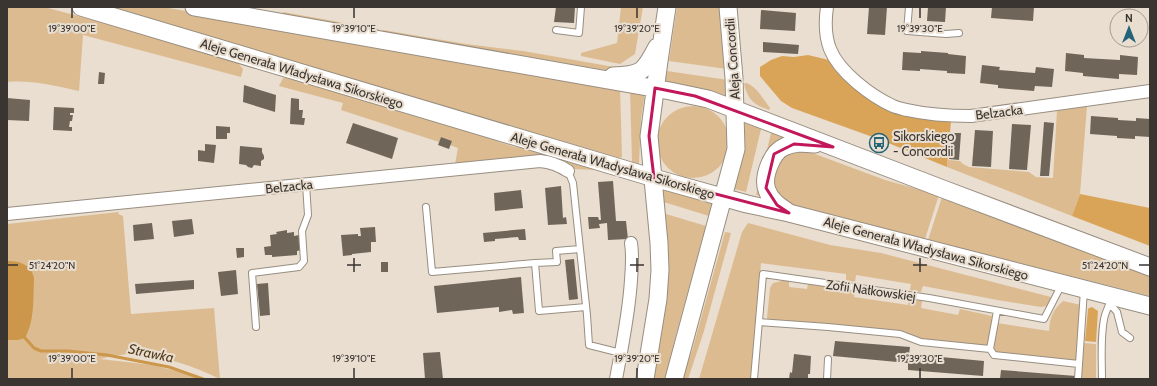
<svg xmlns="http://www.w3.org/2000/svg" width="1157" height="386" font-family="Cabin,sans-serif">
<rect width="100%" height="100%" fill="#e9ded0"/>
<path fill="#dcbb90" d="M7,7H44L221,54C231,58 237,61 243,69L241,77L83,35L79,91C55,86 32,80 7,82Z
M104,7H163L620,88L622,157L620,158L491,120L440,107Z
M621,7H643L635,54L620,64L581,56V53L617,43Z
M677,7H721L727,69L669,61Z
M283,12L378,29V31L284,17Z
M383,30L466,44L523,51L620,68L610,71L506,53L469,49L383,32Z
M667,71L728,80L730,100L665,84Z
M294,77L479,133L499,142L515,147L530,149L617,173L613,175L596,170L574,169L571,165L560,160L455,164L458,148L450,145L452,141L441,137L439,142L341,110L343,103L279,86L283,78Z
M745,83C755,84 764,100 770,108L769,110C753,104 749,101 744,84Z
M630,89L645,92L641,119L639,164L632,162Z
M1087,106L1080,194L1072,216L947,167L948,160L960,161L963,164L969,167L1029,172L1036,177L1053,178L1057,111Z
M657 142a36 36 0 1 1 72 0a36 36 0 1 1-72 0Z
M745,123L761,129L746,192L734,189L743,156Z
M771,133L791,140L778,145L766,197L756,195Z
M807,151L885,180L939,195L925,239L783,202L770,181L784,152Z
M660,186L714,201L709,216L667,203H662Z
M942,197L1150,275V296L928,240Z
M119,212L118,214L123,216L131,314L214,308L220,379C195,367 165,356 137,354C129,353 108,357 100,359L152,365L184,373L200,379H7V224Z
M664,214H666L706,226L674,342L668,379H650Z
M748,223L830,245L881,253L1051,297L1049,303L1047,306L1041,307L1003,301L923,286L921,292L910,290L911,284L856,275L855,282L846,280V274L761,263L752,379H699L742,232Z
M725,232L731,233L704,331L688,379H681L692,351Z
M786,280L789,281V287L807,289L808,284L855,290L854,297L908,305L909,299L922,301L921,308L958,315L960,309L992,316L989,342L988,346H986L919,340L904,331L769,320L767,318L770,288L773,283Z
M1063,301L1081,305L1077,361L997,354L994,350L997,323L1049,331C1050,317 1052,311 1063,301Z
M1084,343L1096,344V379H1081Z"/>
<path fill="#daa458" d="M808,55L829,60L841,75L860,92L951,121L947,167L881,140L792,108L781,101L760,76V67L771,60L782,56L794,57Z
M1080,194L1150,208V246L1072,216Z
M1092,307L1098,311L1096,342L1085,341L1088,309L1089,308Z"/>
<path fill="#cc974a" d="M7,261C19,261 31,264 34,278C33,298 35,320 25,338L18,340H7Z"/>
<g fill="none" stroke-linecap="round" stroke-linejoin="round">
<path stroke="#cc974a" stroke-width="3" d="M25,338L34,348L41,351H68L107,355L169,367L203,379"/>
</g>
<path fill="#6f6659" d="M556,7H575L574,23L554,22Z
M869,7H887L885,35L867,34Z
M928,7H946L945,22L927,21Z
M992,7H1034L1033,21L991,18Z
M761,10L796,13L795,31L760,29Z
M763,42L799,45L798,54L763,52Z
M921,51L948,53V54L966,56L965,74L947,73V71L920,69V71L902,70L903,52L921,53Z
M1066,53L1084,55V58L1120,60V55L1138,57L1137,75L1119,74V79L1083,76V73L1065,71Z
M982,65L1000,67L999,70L1035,73L1036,67L1054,69L1052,87L1035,86L1034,91L998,88V85L980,83Z
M99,72L105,73L104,84H98Z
M244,85L276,95L275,112L243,102Z
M7,98L30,100L29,121L7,120Z
M291,98L299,99V110H303L302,118H305L304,125L290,124Z
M54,107L74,108V113H70V115H73L72,121H70L69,127H72V131L53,130Z
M1091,116L1118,118V120L1136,121V118L1150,119V137L1135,136V139L1117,138V136L1090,134Z
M1044,122L1054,123L1049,176H1040Z
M353,123L398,138L392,159L346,143Z
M1012,124L1031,125L1027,170L1009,169Z
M216,126L230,127V133H227V139H216Z
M975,130L993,131L991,167L972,166Z
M952,133H961L959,160L949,159Z
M441,137L452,141L449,149L438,145Z
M205,144L216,145L214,163L198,161V150L205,151Z
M240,146L262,148V152L264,156V159L261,161V166L254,165L252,168L248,167L246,165L239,164Z
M613,181L616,221H626L628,239L608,240L607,223L599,224L600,228L589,229L588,217H598L599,220H601L598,182Z
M561,186L563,218L566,217L567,224L548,225L545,188Z
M521,190L523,208L495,211L494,193Z
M192,219L194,234L174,237L172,221Z
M152,223L154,239L134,241L133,225Z
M375,227L376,242H371V252L352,254V255L343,256L341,235L358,234V236H361L360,228Z
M525,229L526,240H519L518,237L495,239V241L484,242L483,233Z
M287,230V233L294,232V236L299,235L301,250L297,251V255L272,257V255H265L264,247L271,246L270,235L277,234L276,232Z
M236,248H244V257L237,258Z
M574,259L578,299L569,300L565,260Z
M381,262H388V272H381Z
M236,270L238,294L221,296L218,272Z
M521,277L524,313L513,314L512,310L499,312V307L437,313L434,286Z
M194,280V289L136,294L135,284Z
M268,283L270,315L260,316L257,284Z
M835,341L910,347L909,354L984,361L983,376L908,370V363L833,356Z
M440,352L443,379H425L423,353Z
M794,354L811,356L810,374H808V379H789L790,372L792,373Z
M1001,370L1076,376V379H1000Z"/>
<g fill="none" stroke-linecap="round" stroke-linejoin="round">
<g stroke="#988e80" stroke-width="8">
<path id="lane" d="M909,7L907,31L946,34L959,33
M556,30L579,33L581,7
M568,171L573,183L587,315L589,345L621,353
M426,207L432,272L535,263L539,311L586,307
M535,263L557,262L556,251L580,249
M1110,304L1117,312L1122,332L1130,338
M997,311L990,349L994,355L1079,364
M760,322L828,327L900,334L921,342L990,349
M256,327L252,273L299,267L304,261L302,231L308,215L306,184
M754,379L763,274L929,298L1044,319L1062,284
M827,379L828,359
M1078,379L1084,290
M1102,379C1102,359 1100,334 1105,315C1107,309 1110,304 1111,297"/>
</g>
<g stroke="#988e80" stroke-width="14">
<path id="street" d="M827,7C825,21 825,36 830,49C839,72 871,96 893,106C897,108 903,109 907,110C929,115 949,116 971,116L1150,91
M7,214L540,161C551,162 559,165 568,171
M616,379C622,347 629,313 631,280C632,268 633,256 631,243"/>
</g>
<g stroke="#988e80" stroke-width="19">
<path id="secondary" d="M81,7L654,178L747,204L789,213L1150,306
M194,7L670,91L708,99L943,189L1150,267
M613,76C642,75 644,72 657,47
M788,212C779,206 770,200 767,190C762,177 772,152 784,147C794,142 804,143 815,144
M645,379L658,299L660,270L659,243L649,136L659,61L667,7
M674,379L736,149L734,78L728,7"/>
</g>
<use href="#lane" stroke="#fff" stroke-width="6"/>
<use href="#street" stroke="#fff" stroke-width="12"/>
<use href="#secondary" stroke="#fff" stroke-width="17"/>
</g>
<path fill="none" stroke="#c2185b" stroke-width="3" stroke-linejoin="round" d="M655,88L695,96L833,147L794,144L774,154L766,188L777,205L789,213L654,178L649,136Z"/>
<path fill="none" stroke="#3a3530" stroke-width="1.5" d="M72,8V18M354,8V18M637,8V18M920,8V18M354,258V272M637,258V272M920,258V272M8,265H18M347,265H361M630,265H644M913,265H927M1139,265H1149M72,368V378M354,368V378M637,368V378M920,368V378"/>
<defs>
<g id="bus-ring" transform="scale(1)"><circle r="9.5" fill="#e9ded0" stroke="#246378" stroke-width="1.5"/><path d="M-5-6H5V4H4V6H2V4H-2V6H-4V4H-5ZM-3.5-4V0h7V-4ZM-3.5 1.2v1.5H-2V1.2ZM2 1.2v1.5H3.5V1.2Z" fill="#246378"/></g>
</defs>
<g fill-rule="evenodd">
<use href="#bus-ring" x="879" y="143"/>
</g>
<g text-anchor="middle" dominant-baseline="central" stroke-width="4" stroke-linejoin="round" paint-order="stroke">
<g font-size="13" fill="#3a3530" stroke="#e9ded0">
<text transform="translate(732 59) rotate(-94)">Aleja Concordii</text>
<text transform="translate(302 73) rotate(17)">Aleje Generała Władysława Sikorskiego</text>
<text transform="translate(999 112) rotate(-7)">Belzacka</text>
<text transform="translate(613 165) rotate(16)">Aleje Generała Władysława Sikorskiego</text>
<text transform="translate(289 186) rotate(-6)">Belzacka</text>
<text transform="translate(926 248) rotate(15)">Aleje Generała Władysława Sikorskiego</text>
<text transform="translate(871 290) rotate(8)">Zofii Nałkowskiej</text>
</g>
<g font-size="13" fill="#3a3530" stroke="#e9ded0" text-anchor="start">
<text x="893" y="136">Sikorskiego<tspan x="893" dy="15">- Concordii</tspan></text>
</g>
<g font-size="14" font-style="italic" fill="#543d1c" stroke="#e9ded0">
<text transform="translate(151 353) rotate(12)">Strawka</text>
</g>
</g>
<g font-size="10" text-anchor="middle" fill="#3a3530" stroke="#e9ded0" stroke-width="4" stroke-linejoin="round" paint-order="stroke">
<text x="72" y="32">19°39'00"E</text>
<text x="354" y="32">19°39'10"E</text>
<text x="637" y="32">19°39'20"E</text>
<text x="920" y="32">19°39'30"E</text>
<text x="52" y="269">51°24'20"N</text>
<text x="1105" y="269">51°24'20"N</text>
<text x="72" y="362">19°39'00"E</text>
<text x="354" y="362">19°39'10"E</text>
<text x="637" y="362">19°39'20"E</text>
<text x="920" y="362">19°39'30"E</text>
</g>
<rect width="1157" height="386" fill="none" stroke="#3a3530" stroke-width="16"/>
<g transform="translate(1129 28)"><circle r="19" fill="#e9ded0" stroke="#a39a90"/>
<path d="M0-3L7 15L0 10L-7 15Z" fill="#246378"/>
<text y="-6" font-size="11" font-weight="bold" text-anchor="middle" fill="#3a3530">N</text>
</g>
</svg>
